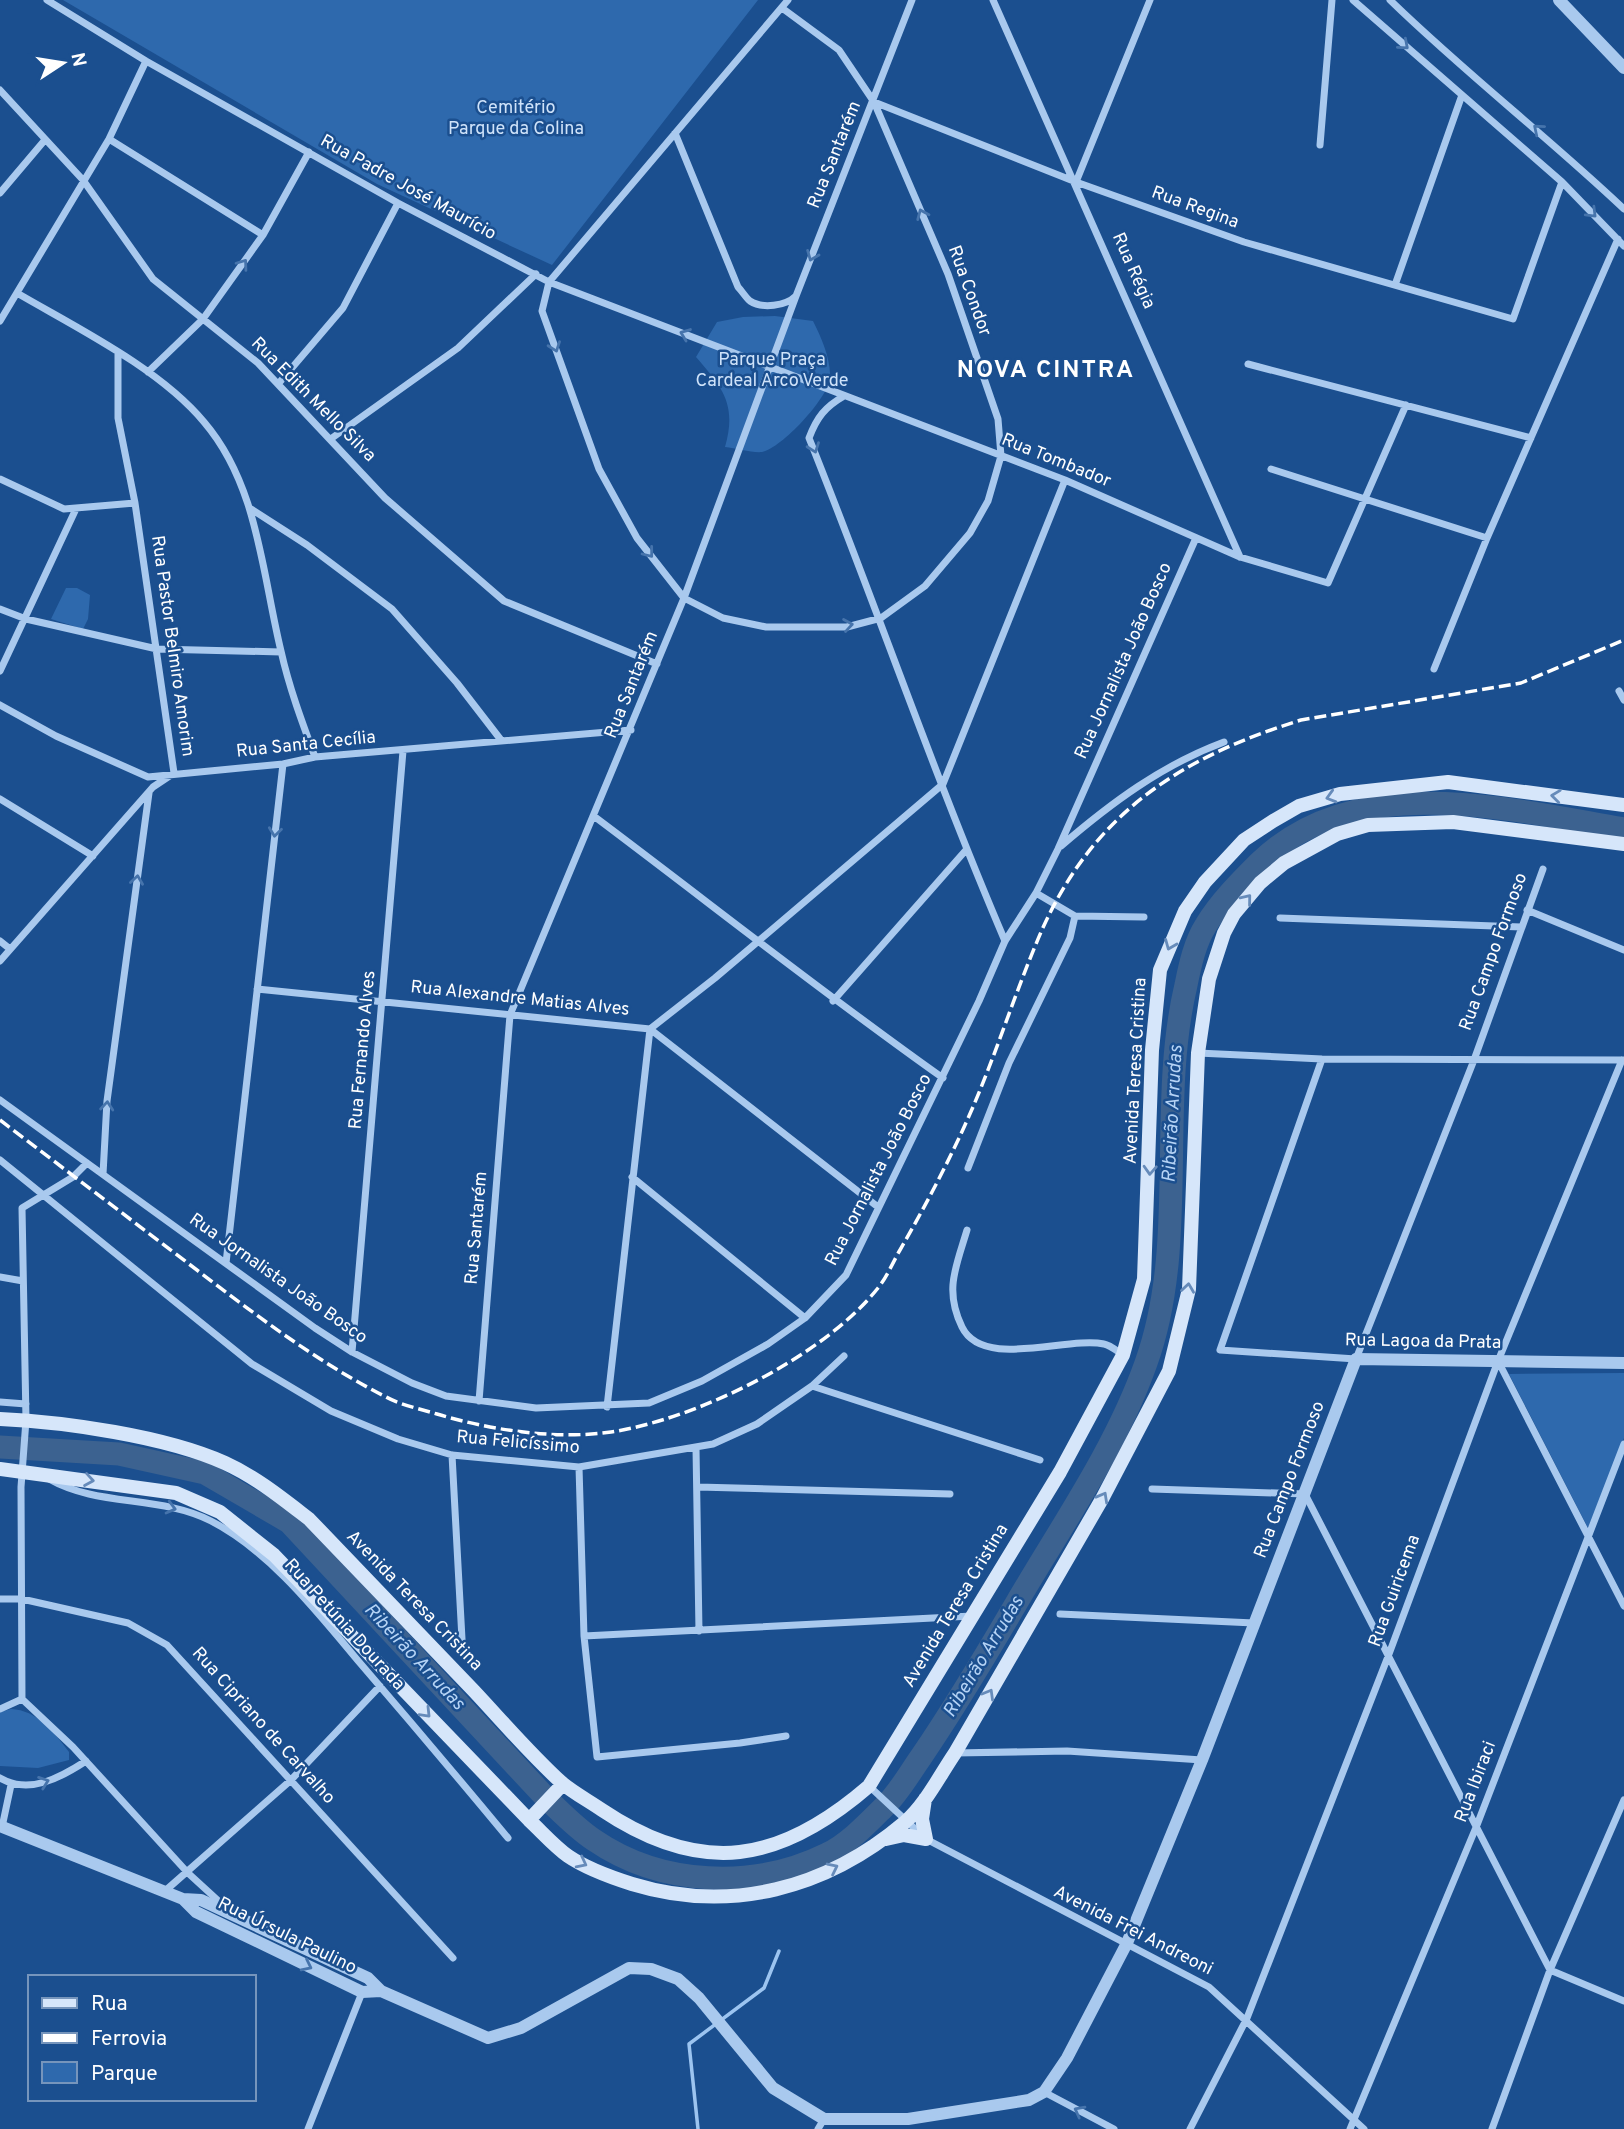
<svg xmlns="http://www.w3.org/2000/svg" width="1624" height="2129" font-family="Overpass,sans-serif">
<rect width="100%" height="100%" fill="#1b4f8f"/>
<path fill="#2e69ad" d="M63,0H758L552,265L377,184Z
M775,316L813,321C821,337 831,359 830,378C828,398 782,448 762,452C752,453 736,448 725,447C737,405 723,388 696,357L717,322L743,317Z
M66,588H77L90,595L88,619L83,629L51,619Z
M1624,1373V1438L1588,1528L1509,1374Z
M11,1709C37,1710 54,1732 69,1752V1760L38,1768L0,1766V1712Z"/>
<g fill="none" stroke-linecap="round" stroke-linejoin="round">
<path stroke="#9cc4f0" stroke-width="3.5" d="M698,2129L689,2044L764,1988L779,1951"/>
<path stroke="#3c6290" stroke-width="23" d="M0,1447L119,1454L205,1473L289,1522L546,1798C561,1812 576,1828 594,1840C661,1886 754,1890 827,1854C847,1845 868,1823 883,1808C898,1794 909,1774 921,1757C955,1707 986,1655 1017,1602C1062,1525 1116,1448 1146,1363C1189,1244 1157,1107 1186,985C1190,965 1195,942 1206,925C1220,902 1240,882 1259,863C1355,769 1507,809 1624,829"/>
<path stroke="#a9c9ee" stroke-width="7" d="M47,0L146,61L398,203L549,282L1065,480L1240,557L1328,583L1406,405
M993,0L1240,557
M1353,0L1562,182L1624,246
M1390,0C1465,73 1548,137 1624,209
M782,8L839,50L874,102L948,274L998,419L1001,456L988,501L970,533L925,586L881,618L847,627H766L723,618L684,598L637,538L599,469L542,311L549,282L788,0
M0,90L83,180L153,279L258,363L385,498L504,601L657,664
M874,102L1076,182L1244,242L1513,319L1562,182
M675,133L738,287C742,291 746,298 750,301C762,309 786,306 796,296
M109,139L263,235
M1320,145L1332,0
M1076,182L1150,0
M0,193L44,141
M1395,285L1462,95
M17,293C77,328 159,368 204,422C258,485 262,573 281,651C289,687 302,722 315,757
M0,321L109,139L146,61
M1248,364L1531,438
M148,372L203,319L263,235L309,152
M279,383L343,308L398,203
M844,396C825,407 817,417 809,438C876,605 934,775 1005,941
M332,438L458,348L536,274
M1271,469L1487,538
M0,479L64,509L135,503
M251,509L307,545L392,609L457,683L501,740
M0,609L26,619L157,649L281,652
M1434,669L1487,538L1618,239
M0,671L75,511
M1619,691L1624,700
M0,705L56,736L148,777L283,764L315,757L631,730
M0,799L93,856
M595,817C711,904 824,994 943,1078
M1061,846C1111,803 1162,765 1224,742
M1036,893L1075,916L1144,917
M1527,910L1624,950
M1280,918L1521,927
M0,941L10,949
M0,961L153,787L174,773L135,503L118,418V353
M257,989L650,1029L715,978L943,784L1065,480
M833,1001L966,850
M650,1029L878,1207
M1198,1053L1322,1059L1624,1060
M1322,1059L1220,1350L1356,1359L1474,1060L1543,869
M0,1100L315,1328L352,1352L412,1383L446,1396L536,1408L649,1403L702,1381L768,1344L805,1318L846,1275L979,1001L1005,941L1036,893L1058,849L1196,538
M0,1160L252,1364L331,1411L398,1439L452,1455L579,1467L713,1444L757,1424L812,1386L844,1356
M968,1168L1009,1063L1070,938L1075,916
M103,1174L107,1101L149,793
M632,1177L805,1318
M967,1230C956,1267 944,1290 962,1327C983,1370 1067,1336 1104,1344C1110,1345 1117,1351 1123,1355
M226,1263L283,764
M0,1277L23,1281
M352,1352L403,751
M1498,1361L1624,1606
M812,1386L1040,1460
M479,1401L510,1015L684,598L796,296L912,0
M0,1402L26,1404
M607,1407L650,1029
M696,1448L699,1631
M452,1455L462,1639
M579,1467L584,1636L597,1757L740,1743L786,1736
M49,1479C98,1507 160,1495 211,1521C271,1552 318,1613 360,1663C410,1721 459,1779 508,1838
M698,1487L950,1494
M1152,1489L1305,1494L1550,1970L1624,2001
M0,1599H22L128,1623L167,1645L453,1958
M1060,1614L1254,1623
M584,1636L972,1616
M22,1699L21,1487L26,1420L22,1208L73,1177L87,1163
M22,1699L73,1747L188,1873L224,1906
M0,1709L22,1699
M955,1753L1067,1751L1202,1760
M0,1778C29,1795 60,1778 86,1761
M869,1786L926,1839L1209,1987L1364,2129
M2,1827L11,1785
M165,1891L291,1780L380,1686
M1044,2092L1114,2129
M308,2129L363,1990
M818,2129L824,2119
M1190,2129L1247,2018L1389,1654L1498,1361L1622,1060
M1350,2129L1477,1825L1624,1444
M1492,2129L1550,1970L1624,1800"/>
<path stroke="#a9c9ee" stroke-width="12" d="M1559,0L1624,68
M0,1826L183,1899L201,1900L368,1978L381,1991L488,2038L521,2028L629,1968L651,1969L678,1979L699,1998L773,2088L824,2119H908L1029,2100L1044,2092L1067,2058L1127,1943L1202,1760L1356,1359L1624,1363
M183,1899L196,1912L362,1992L381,1991"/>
<path stroke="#d6e6fa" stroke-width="14" d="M0,1419C65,1422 165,1436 225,1463C256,1477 283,1499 309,1519C364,1576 419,1634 474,1691C503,1722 531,1755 562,1783C574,1793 589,1801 602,1810C702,1877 780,1863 869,1786L1060,1472L1123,1355L1144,1279L1152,1050L1160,970L1185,911L1205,882L1244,840L1273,821L1299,806L1340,794L1448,782L1624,805
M0,1469L176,1493L220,1512L274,1555L529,1820C542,1832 554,1846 568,1856C587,1869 610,1877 632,1884C730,1914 826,1889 905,1822C925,1805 940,1775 955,1753L1102,1499L1169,1371L1189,1289L1198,1053L1209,979L1224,933L1234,914L1260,883L1284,863L1337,834L1368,825L1453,822L1624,844
M529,1820L563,1784
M886,1839L904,1835L926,1839L922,1819L925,1799"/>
<path stroke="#fff" stroke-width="3.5" stroke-dasharray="12 5" stroke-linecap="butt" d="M0,1120C63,1168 126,1216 189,1264C252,1312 315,1361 386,1397C401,1405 420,1409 437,1414C490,1430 555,1440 611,1432C697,1419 823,1357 878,1288C887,1277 893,1262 900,1250C923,1210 946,1167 965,1125C992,1066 1011,1004 1036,944C1087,818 1175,759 1301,720L1521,683L1624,640"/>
</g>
<defs><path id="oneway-chevron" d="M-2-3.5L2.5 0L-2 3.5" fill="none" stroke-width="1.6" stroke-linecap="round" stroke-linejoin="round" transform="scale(1.75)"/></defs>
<g stroke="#4674ac">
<use href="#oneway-chevron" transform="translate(1404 45) rotate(41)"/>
<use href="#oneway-chevron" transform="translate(1538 129) rotate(-140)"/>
<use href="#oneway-chevron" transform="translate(1592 213) rotate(45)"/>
<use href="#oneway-chevron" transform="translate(922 214) rotate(-113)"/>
<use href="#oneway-chevron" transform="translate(812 256) rotate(112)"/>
<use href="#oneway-chevron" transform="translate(243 264) rotate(-54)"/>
<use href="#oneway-chevron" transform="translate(685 334) rotate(-159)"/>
<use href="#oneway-chevron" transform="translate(555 347) rotate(70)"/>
<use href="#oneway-chevron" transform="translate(814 448) rotate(70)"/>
<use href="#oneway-chevron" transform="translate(649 553) rotate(52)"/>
<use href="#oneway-chevron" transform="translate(848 625) rotate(-9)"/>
<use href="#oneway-chevron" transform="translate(275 832) rotate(97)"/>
<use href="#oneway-chevron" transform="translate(137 880) rotate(-82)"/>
<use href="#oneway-chevron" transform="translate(107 1106) rotate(-85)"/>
<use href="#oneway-chevron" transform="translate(171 1508) rotate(15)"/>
<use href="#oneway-chevron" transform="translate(44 1782) rotate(-20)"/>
<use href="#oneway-chevron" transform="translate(307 1966) rotate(26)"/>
<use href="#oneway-chevron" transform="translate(1079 2111) rotate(-152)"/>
</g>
<g stroke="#668bba">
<use href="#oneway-chevron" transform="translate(1556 796) rotate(-173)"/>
<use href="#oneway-chevron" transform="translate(1331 797) rotate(164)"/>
<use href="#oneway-chevron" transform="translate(1247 899) rotate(-51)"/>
<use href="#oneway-chevron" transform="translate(1170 945) rotate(112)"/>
<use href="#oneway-chevron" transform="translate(1150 1170) rotate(93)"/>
<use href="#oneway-chevron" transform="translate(1188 1288) rotate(-82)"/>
<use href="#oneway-chevron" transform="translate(89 1480) rotate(9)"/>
<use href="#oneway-chevron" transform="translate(1103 1497) rotate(-61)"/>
<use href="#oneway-chevron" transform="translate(989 1694) rotate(-60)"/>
<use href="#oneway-chevron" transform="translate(426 1713) rotate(46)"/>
<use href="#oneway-chevron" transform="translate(582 1863) rotate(27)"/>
<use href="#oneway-chevron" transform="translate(833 1868) rotate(-26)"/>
</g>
<g text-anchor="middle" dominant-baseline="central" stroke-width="5" stroke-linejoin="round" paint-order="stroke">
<g font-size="18" fill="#cfe3fa" stroke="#1b4f8f">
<text x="516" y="108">Cemitério<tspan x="516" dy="21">Parque da Colina</tspan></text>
<text x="772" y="360">Parque Praça<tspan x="772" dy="21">Cardeal Arco Verde</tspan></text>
</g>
<g font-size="18" fill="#fff" stroke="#1b4f8f">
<text transform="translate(835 155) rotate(-68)">Rua Santarém</text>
<text transform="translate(408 188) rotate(29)">Rua Padre José Maurício</text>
<text transform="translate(1195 208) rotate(20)">Rua Regina</text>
<text transform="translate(1133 271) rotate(66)">Rua Régia</text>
<text transform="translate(969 291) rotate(70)">Rua Condor</text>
<text transform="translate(313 400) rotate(45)">Rua Edith Mello Silva</text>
<text transform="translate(1056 461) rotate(22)">Rua Tombador</text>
<text transform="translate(172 646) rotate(82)">Rua Pastor Belmiro Amorim</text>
<text transform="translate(1124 661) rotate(-66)">Rua Jornalista João Bosco</text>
<text transform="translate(632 685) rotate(-68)">Rua Santarém</text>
<text transform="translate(306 745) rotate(-6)">Rua Santa Cecília</text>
<text transform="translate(1494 952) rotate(-70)">Rua Campo Formoso</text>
<text transform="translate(520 999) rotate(6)">Rua Alexandre Matias Alves</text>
<text transform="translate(363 1050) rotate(-85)">Rua Fernando Alves</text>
<text transform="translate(1136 1071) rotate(-87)">Avenida Teresa Cristina</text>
<text transform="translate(879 1170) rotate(-63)">Rua Jornalista João Bosco</text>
<text transform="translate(477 1228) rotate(-85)">Rua Santarém</text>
<text transform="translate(278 1279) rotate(35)">Rua Jornalista João Bosco</text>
<text transform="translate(1423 1342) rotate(1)">Rua Lagoa da Prata</text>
<text transform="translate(518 1443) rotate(5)">Rua Felicíssimo</text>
<text transform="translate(1290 1480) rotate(-69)">Rua Campo Formoso</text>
<text transform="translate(1395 1591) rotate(-70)">Rua Guiricema</text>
<text transform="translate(414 1601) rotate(46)">Avenida Teresa Cristina</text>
<text transform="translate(956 1606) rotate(-59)">Avenida Teresa Cristina</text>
<text transform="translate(344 1625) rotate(48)">Rua Petúnia Dourada</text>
<text transform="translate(263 1726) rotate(48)">Rua Cipriano de Carvalho</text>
<text transform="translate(1476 1782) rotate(-69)">Rua Ibiraci</text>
<text transform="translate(1133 1931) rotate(27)">Avenida Frei Andreoni</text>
<text transform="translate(287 1936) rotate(26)">Rua Úrsula Paulino</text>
</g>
<g font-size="19" font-style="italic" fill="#b5d3f5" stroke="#1b4f8f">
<text transform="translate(1173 1114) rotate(-87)">Ribeirão Arrudas</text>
<text transform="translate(414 1657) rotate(47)">Ribeirão Arrudas</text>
<text transform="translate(984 1657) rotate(-59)">Ribeirão Arrudas</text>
</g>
<g font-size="24" font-weight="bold" letter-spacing="2" fill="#fff" stroke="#1b4f8f">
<text x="1046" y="371">NOVA CINTRA</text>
</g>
</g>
<rect x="28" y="1975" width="228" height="126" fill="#1b4f8f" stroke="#7695bc" stroke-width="2"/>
<rect x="42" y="1998" width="35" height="10" fill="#d6e6fa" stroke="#7695bc" stroke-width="2"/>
<text x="91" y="2010" font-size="21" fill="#ffffff">Rua</text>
<rect x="42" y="2033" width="35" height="10" fill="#ffffff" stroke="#7695bc" stroke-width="2"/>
<text x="91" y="2045" font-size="21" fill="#ffffff">Ferrovia</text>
<rect x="42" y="2062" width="35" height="21" fill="#2e69ad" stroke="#7695bc" stroke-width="2"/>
<text x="91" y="2080" font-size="21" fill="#ffffff">Parque</text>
<g transform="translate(63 63) rotate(78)" stroke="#1b4f8f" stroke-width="5" paint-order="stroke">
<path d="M0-5L12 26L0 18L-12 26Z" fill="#ffffff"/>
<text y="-10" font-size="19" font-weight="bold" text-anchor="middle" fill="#ffffff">N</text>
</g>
</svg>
